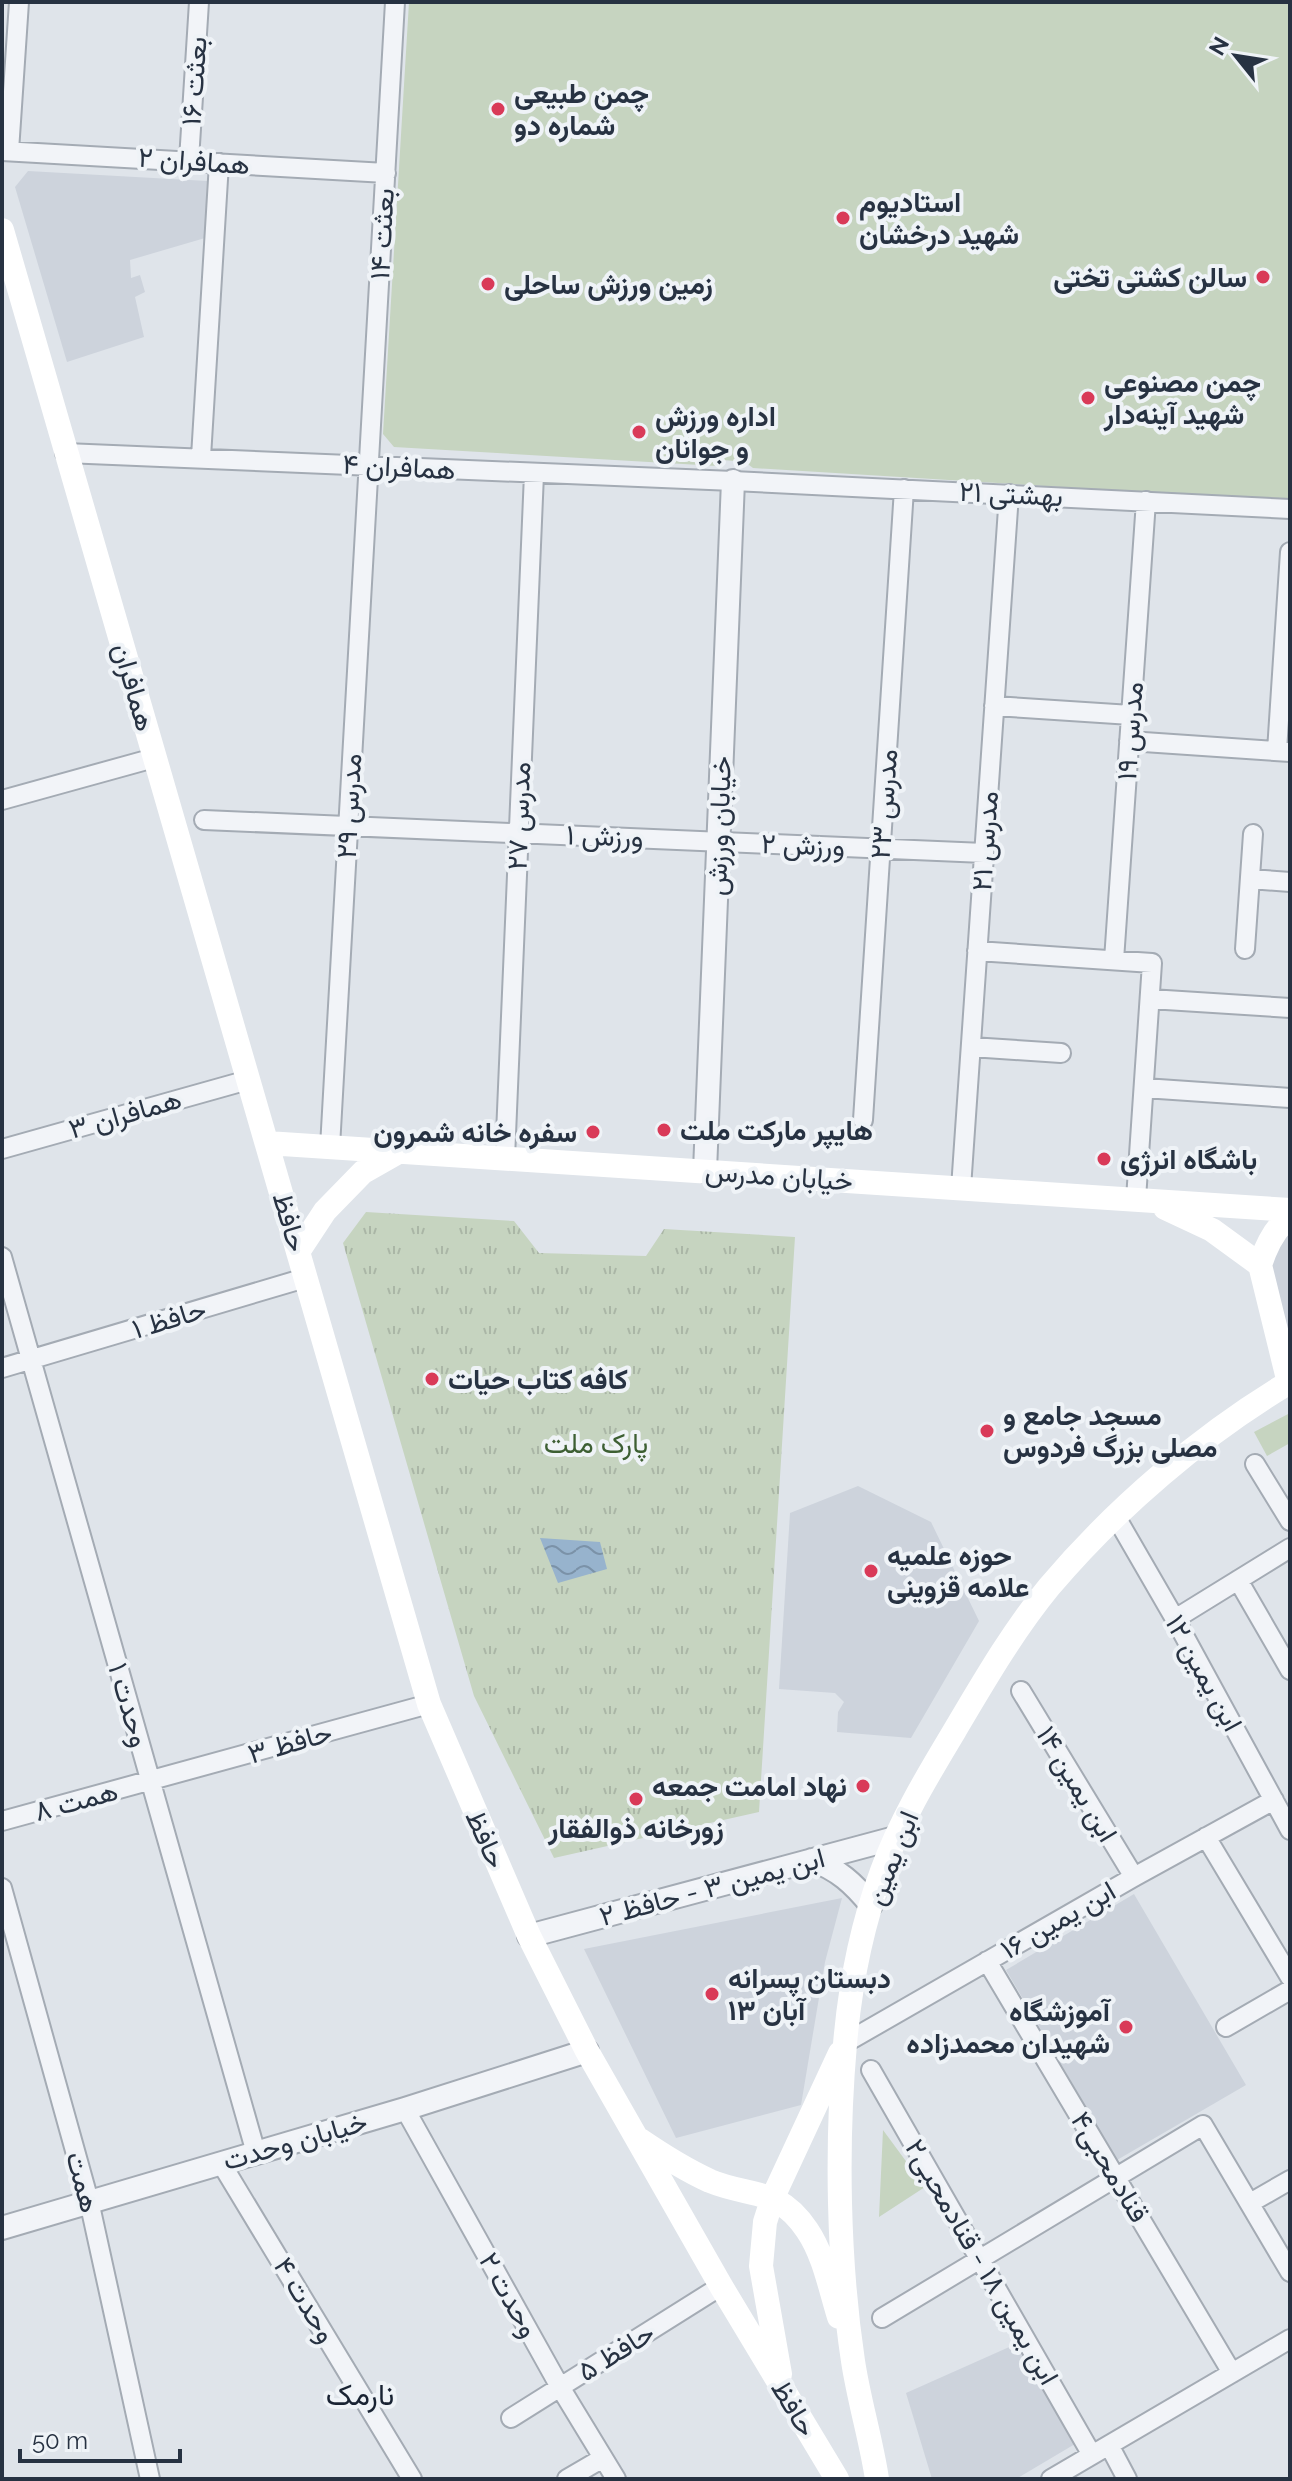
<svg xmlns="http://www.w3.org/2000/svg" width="1292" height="2481" font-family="Raleway,Vazirmatn,sans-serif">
<defs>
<pattern id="park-tufts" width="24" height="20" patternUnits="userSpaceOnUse" patternTransform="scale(2)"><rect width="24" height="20" fill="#c6d4c0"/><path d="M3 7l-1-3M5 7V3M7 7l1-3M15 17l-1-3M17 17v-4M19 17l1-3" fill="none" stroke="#aab6a6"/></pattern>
<pattern id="water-waves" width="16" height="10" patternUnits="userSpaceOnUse" patternTransform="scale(2)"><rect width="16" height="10" fill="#97b3cd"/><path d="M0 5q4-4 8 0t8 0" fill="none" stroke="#7b92a8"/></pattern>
</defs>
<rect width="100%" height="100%" fill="#dfe4ea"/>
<path fill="#cdd3dc" d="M28,171L207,181L205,238L130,260L131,278L140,275L145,292L135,297L144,337L67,362L15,187Z
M1280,1234L1290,1235V1347L1268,1266Z
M858,1486L931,1522L979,1621L911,1738L837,1732L838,1712L844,1702L835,1693L779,1689L790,1513Z
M1134,1894L1246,2085L1117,2160L1006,1970Z
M842,1898L825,1962L801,2105L676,2138L584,1949Z
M1016,2344L1075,2444L1016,2479H932L906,2393Z"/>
<path fill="#c6d4c0" d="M409,2H1290V501L753,468L745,462L723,460L717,466L394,447L383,434Z
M1290,1413V1443L1267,1456L1254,1432Z
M883,2130L925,2187L879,2217Z"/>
<path fill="url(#park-tufts)" d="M366,1212L514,1221L539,1253L646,1256L664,1229L795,1237L759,1812L554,1858L474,1696L343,1243Z"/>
<path fill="url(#water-waves)" d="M540,1538L600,1542L607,1569L558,1583Z"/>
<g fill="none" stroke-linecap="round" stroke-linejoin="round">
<g stroke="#a4abb4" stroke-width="22">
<path id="minor" d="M2,151L386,173
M9,151L19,2
M189,160L199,2
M65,453L733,481L1290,509
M201,457L219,163
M994,706L1131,715
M1129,741L1290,752
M1277,751L1290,552
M2,800L154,758
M204,820L984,853
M1250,879L1290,882
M1245,949L1253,834
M977,951L1152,963L1136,1199
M1114,960L1146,501
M1150,999L1290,1008
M971,1047L1061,1053
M1144,1088L1290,1098
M863,1120L904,489
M330,1147L395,2
M2,1149L248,1080
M505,1158L534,474
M961,1188L1009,494
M2,1257L256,2153
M2,1368L305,1278
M1255,1464L1290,1521
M1116,1517L1175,1619L1290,1830
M1238,1580L1290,1670
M1175,1619L1290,1548
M1021,1691L1134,1877
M2,1821L429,1704
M1206,1837L1290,1977
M2,1888L89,2201L150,2479
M987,1961L1232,2373
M1226,2027L1290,1990
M845,2043L1134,1877L1274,1800
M871,2070L1092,2455
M405,2109L560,2387L616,2479
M221,2163L412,2479
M1250,2203L1290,2180
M882,2318L1203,2125L1290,2272
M511,2418L721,2286
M1109,2445L1127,2479
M567,2479L603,2458
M1051,2479L1290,2339"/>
</g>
<g stroke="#a4abb4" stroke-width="26">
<path id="tertiary" d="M705,1171L733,481
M812,1860C838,1869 854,1884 871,1905
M529,1936L895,1838
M2,2228L405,2109L587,2051"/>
</g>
<use href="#minor" stroke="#f2f4f8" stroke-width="18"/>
<use href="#tertiary" stroke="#f2f4f8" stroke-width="22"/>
<path stroke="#fff" stroke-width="24" d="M2,230L429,1704L529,1936L587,2051L721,2286L837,2479
M267,1143L1290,1210
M1165,1208L1212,1230L1260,1265
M298,1252L325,1211L363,1172L400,1151
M1260,1265L1289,1383
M1260,1265C1266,1246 1274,1229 1290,1216
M640,2140C662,2155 686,2170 710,2181C751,2198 777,2186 807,2230C824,2255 830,2288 839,2317
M780,2374L761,2266L765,2222L773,2197L840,2053
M877,2479C871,2439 859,2401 853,2361C838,2261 836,2145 845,2044C850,1986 862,1925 882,1871C900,1821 928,1775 955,1730C984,1681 1013,1631 1049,1587C1116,1508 1201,1435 1290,1382"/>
</g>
<g fill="#d93a58" stroke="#eff3f7" stroke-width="3">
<circle cx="498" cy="109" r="8"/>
<circle cx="843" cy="218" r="8"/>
<circle cx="1263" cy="277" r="8"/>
<circle cx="488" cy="284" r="8"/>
<circle cx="1088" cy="398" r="8"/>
<circle cx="639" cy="432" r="8"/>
<circle cx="664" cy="1130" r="8"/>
<circle cx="593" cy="1132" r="8"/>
<circle cx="1104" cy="1159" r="8"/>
<circle cx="432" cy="1379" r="8"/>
<circle cx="987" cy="1431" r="8"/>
<circle cx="871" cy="1571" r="8"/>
<circle cx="863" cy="1786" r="8"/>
<circle cx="636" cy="1799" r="8"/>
<circle cx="712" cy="1994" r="8"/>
<circle cx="1126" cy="2027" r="8"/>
</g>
<g text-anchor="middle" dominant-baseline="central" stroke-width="8" stroke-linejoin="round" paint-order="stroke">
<g font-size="28" fill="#273242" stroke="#eff3f7">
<text transform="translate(194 81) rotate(-86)">بعثت ۱۶</text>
<text transform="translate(194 161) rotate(4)">همافران ۲</text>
<text transform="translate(382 234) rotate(-87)">بعثت ۱۴</text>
<text transform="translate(399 467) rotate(3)">همافران ۴</text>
<text transform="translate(1011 494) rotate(3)">بهشتی ۲۱</text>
<text transform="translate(134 687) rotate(74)">همافران</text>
<text transform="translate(1130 731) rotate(-86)">مدرس ۱۹</text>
<text transform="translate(884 804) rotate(-86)">مدرس ۲۳</text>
<text transform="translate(349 806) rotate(-87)">مدرس ۲۹</text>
<text transform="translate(519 816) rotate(-88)">مدرس ۲۷</text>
<text transform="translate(719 826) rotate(-88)">خیابان ورزش</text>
<text transform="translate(605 836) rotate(2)">ورزش ۱</text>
<text transform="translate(985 841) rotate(-86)">مدرس ۲۱</text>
<text transform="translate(803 845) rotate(2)">ورزش ۲</text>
<text transform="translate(125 1114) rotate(-16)">همافران ۳</text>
<text transform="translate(779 1176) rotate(4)">خیابان مدرس</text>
<text transform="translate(290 1222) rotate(74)">حافظ</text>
<text transform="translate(169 1319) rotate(-17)">حافظ ۱</text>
<text transform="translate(1204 1673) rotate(61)">ابن یمین ۱۲</text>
<text transform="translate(129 1705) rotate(74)">وحدت ۱</text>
<text transform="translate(290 1743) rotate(-16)">حافظ ۳</text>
<text transform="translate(1077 1784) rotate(59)">ابن یمین ۱۴</text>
<text transform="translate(76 1801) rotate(-15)">همت ۸</text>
<text transform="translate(486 1839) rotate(66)">حافظ</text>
<text transform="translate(892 1858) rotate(-68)">ابن یمین</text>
<text transform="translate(712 1887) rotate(-15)">ابن یمین ۳ - حافظ ۲</text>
<text transform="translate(1058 1920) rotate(-30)">ابن یمین ۱۶</text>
<text transform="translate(295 2141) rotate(-16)">خیابان وحدت</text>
<text transform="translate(1110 2167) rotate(59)">قنادمحبی۴</text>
<text transform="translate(83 2182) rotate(75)">همت</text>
<text transform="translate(982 2262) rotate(60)">ابن یمین ۱۸ - قنادمحبی۲</text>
<text transform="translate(509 2295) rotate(61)">وحدت ۲</text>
<text transform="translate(305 2300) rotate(59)">وحدت ۴</text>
<text transform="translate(616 2352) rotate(-32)">حافظ ۵</text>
<text transform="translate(794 2408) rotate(59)">حافظ</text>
</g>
<g font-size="28" font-weight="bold" fill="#273242" stroke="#eff3f7" text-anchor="start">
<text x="514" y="93">چمن طبیعی<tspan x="514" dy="32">شماره دو</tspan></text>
<text x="859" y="202">استادیوم<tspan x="859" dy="32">شهید درخشان</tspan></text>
<text x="1247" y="277" text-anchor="end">سالن کشتی تختی</text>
<text x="504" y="284">زمین ورزش ساحلی</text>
<text x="1104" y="382">چمن مصنوعی<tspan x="1104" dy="32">شهید آینه‌دار</tspan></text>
<text x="655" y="416">اداره ورزش<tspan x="655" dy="32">و جوانان</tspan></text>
<text x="680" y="1130">هایپر مارکت ملت</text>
<text x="577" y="1132" text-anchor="end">سفره خانه شمرون</text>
<text x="1120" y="1159">باشگاه انرژی</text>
<text x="448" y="1379">کافه کتاب حیات</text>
<text x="1003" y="1415">مسجد جامع و<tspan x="1003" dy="32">مصلی بزرگ فردوس</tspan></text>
<text x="887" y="1555">حوزه علمیه<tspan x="887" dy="32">علامه قزوینی</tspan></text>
<text x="847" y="1786" text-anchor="end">نهاد امامت جمعه</text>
<text x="636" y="1828" text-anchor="middle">زورخانه ذوالفقار</text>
<text x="728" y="1978">دبستان پسرانه<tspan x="728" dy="32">۱۳ آبان</tspan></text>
<text x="1110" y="2011" text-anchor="end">آموزشگاه<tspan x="1110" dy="32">شهیدان محمدزاده</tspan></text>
</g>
<g font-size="28" fill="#3d5f33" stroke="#eff3f7">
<text x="596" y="1443">پارک ملت</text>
</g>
<g font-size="30" fill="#192333" stroke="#eff3f7">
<text x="360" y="2394">نارمک</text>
</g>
</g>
<rect width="1292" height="2481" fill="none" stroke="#273242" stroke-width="8"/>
<g transform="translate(1236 56) rotate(300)" stroke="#eff3f7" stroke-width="6" paint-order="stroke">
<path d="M0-6L14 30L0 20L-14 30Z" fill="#273242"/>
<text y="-12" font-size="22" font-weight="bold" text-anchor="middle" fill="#273242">N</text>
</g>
<path d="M20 2449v12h160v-12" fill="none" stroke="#273242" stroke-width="4"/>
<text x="32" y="2449" font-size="24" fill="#273242" stroke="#eff3f7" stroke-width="6" paint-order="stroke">50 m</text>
</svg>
